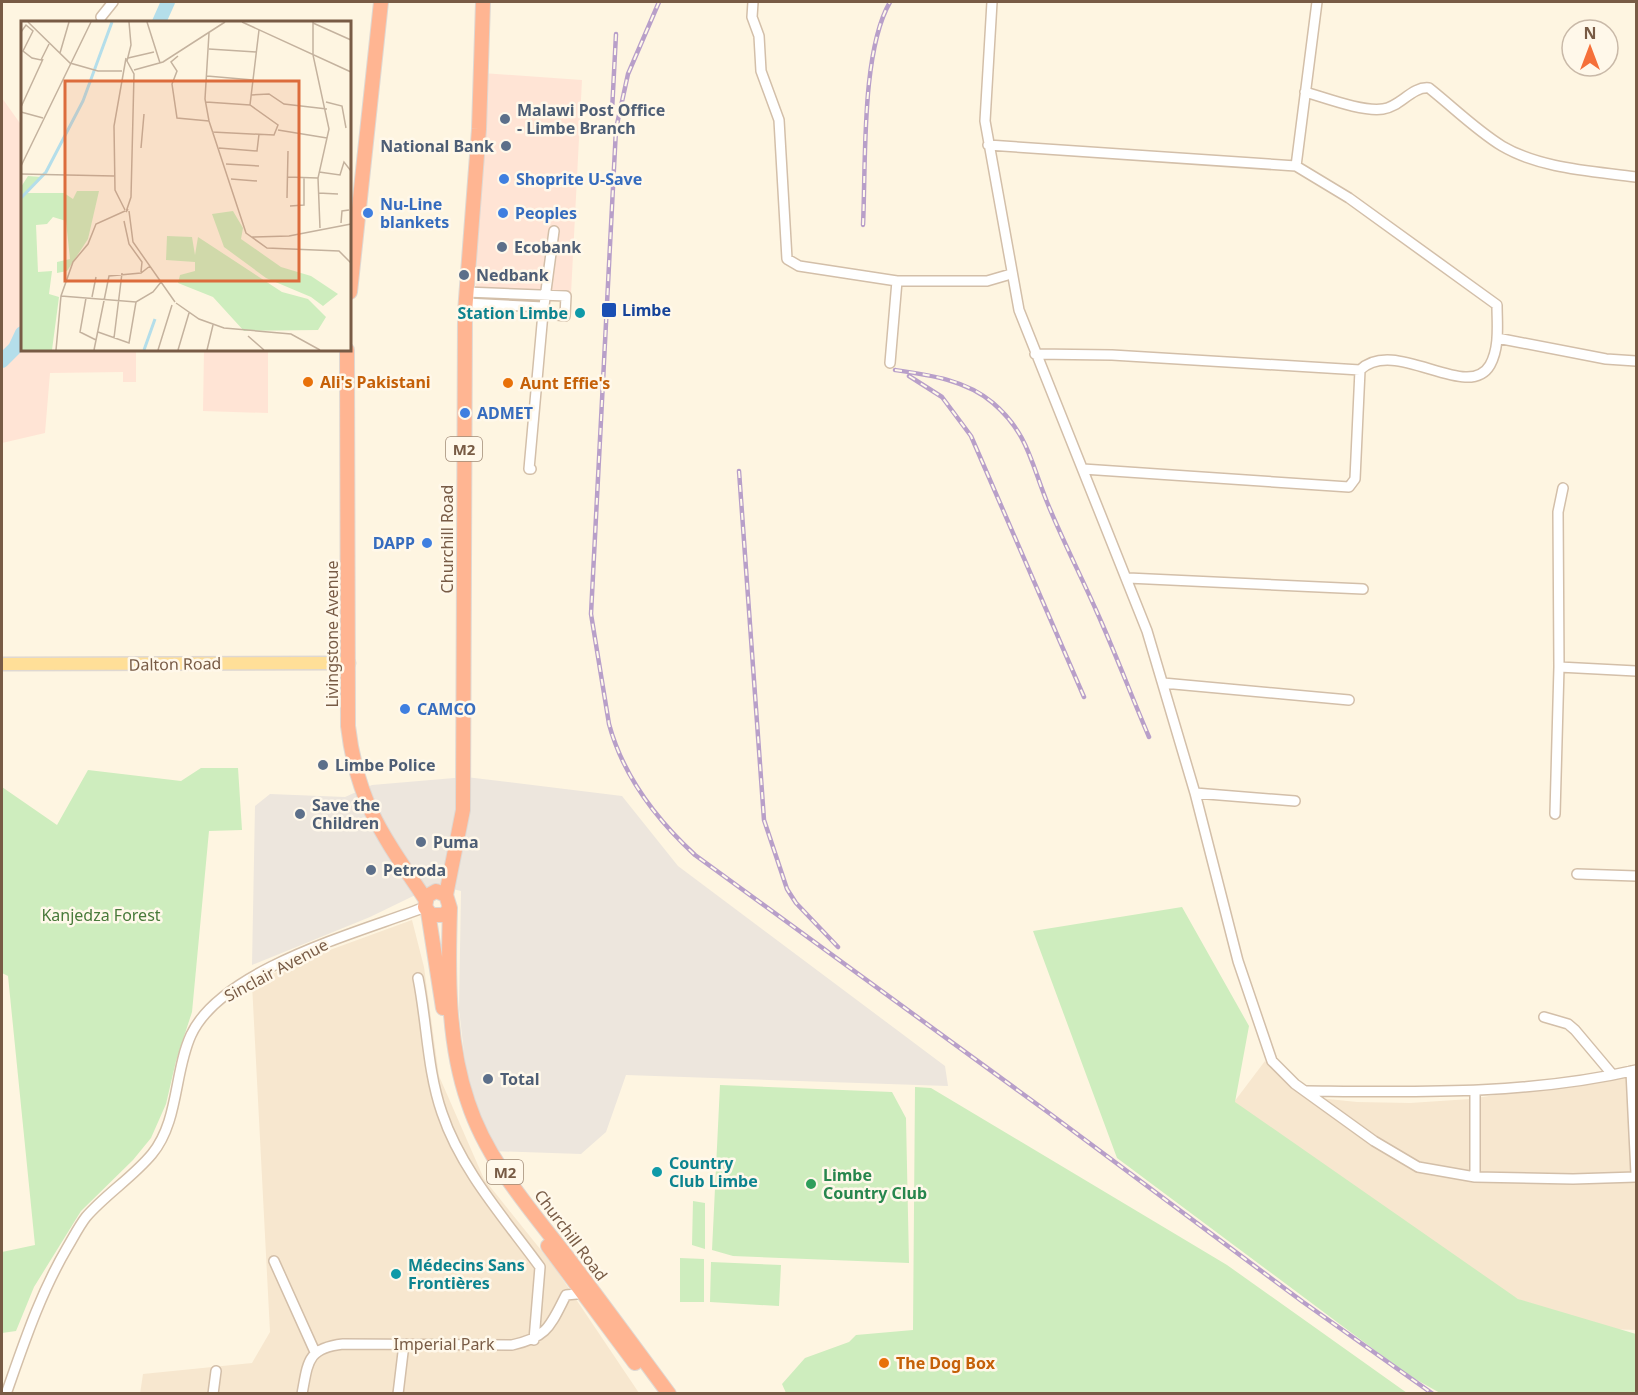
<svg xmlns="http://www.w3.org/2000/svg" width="1638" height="1395" font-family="'Noto Sans',sans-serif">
<rect width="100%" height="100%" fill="#fef5e1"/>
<path fill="#f7e7cf" d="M412,920L424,967L439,1076L484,1179L553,1265L639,1393L140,1394L143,1374L252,1363L270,1332L252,984L297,962Z
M1265,1061L1309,1097L1357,1102L1410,1103L1470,1099L1636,1073V1330L1576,1328L1474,1277L1234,1102Z"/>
<path fill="#ffe4d5" d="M482,73L582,80L571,294L476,290Z
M2,98L22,126V217L20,220L22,225V350H136V382H123V372L50,373L45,433L2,443Z
M204,350H268V413L203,411Z"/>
<path fill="#ede6dd" d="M466,777L622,796L678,866L945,1066L948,1086L626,1075L606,1132L581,1154L491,1151L466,1070L459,1009L461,891L436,885L370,917L252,965L255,806L270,794L345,797L372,785Z"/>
<path fill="#ceedbe" d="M201,768H238L242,830L209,831L192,1012L176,1061L166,1104L151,1138L133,1160L81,1211L34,1287L16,1331L2,1333V1252L35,1245L8,976L2,973V787L57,825L88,770L181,781Z
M1182,907L1249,1026L1235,1102L1518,1299L1636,1334V1393H1440L1408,1375L1117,1158L1033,931Z
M720,1085L892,1092L906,1118L909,1263L733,1256L712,1250Z
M915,1087L931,1088L1227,1265L1407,1393H786L782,1384L805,1358L849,1342L856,1335L913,1330Z
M693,1201L705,1203V1249L692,1245Z
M680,1258L704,1259V1302H680Z
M711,1262L781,1265L779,1306L710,1302Z"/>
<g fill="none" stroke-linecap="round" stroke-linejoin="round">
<path stroke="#b4deea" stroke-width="14" d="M159,22L168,2
M2,361L15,348L22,333"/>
<g stroke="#d3bfa9" stroke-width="12">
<path id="minor" d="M753,2L752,17L759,36L761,71L779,120L787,259L799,266L897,281H987L1011,274
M992,2L985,121L1019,310L1147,631L1195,793L1238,961L1272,1061L1295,1084L1374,1141L1418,1167L1475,1177L1573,1179L1636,1177
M101,17L113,2
M1305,92C1326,98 1362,112 1383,109C1400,107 1412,86 1429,88C1453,107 1476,130 1502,146C1541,169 1593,171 1636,177
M988,145L1296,166L1349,198L1497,305C1497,324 1500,347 1490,365C1468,403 1395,336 1360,370L1355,479L1349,487L1083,469
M1296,166L1317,2
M466,292L566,296L565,316L543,313
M466,303L543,307
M1497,338L1606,359L1636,361
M1035,354L1112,355L1360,370
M890,363L897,281
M531,469H529L543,313L554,231
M1128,578L1363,589
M1559,667L1636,671
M1163,683L1349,700
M1195,793L1295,801
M1555,814L1559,667L1558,512L1563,488
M1577,874L1636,876
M418,978C427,1022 427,1070 442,1113C461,1170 505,1219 540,1267L534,1340
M1544,1017L1568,1024L1575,1030L1612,1074
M1631,1071L1636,1174
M1307,1091C1417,1092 1528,1095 1636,1070
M1475,1091V1177
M274,1261L315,1352
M6,1394C24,1343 40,1294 67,1248C73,1238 79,1226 86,1217C106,1194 133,1177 152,1154C179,1121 174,1072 191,1035C222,968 361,932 425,907
M213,1394L216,1371
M302,1394C308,1362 307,1348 343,1344L512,1345C548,1337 550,1326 566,1295L587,1293
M398,1394L404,1344"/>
</g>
<g stroke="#dfd8d2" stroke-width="15">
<path id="major" d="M2,664L349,663"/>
</g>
<g stroke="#dfd8d2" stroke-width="16">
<path id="highway" d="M350,292L381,2
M347,350L348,726C357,803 384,837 426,900
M446,895L436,891L427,896L425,907L431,915H444L450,908L446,895L463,810L465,312L479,129L483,2
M450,908C448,972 447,1041 468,1102C487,1161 531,1210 568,1258C602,1303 635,1348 669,1394
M428,912L443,1008
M548,1246L635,1363"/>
</g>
<use href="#minor" stroke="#fff" stroke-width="9"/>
<use href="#major" stroke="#ffdf98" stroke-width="12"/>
<use href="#highway" stroke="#ffb592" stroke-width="14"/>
<g stroke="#b89fc9" stroke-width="4.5">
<path id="rail" d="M659,2L628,74L616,129L591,614L609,724C623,776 656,819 695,855L1049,1113L1303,1302L1433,1394
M612,111L616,34
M863,225C866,164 861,52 890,2
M895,370C930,375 966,380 993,403C1028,433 1031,463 1047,502C1062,539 1080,574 1096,610C1115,652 1131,695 1149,737
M909,376L942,397L971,436L1084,697
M739,471L764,820L787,889L796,903L838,947"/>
</g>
<use href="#rail" stroke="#fff8ea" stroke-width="2" stroke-dasharray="7" stroke-linecap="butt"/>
</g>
<g fill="#5c6f8a" stroke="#fff8ea" stroke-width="2">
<circle cx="505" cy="119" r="6"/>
<circle cx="506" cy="146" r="6"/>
<circle cx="502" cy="247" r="6"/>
<circle cx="464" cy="275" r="6"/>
<circle cx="323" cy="765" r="6"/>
<circle cx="300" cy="814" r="6"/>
<circle cx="421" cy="842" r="6"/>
<circle cx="371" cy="870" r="6"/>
<circle cx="488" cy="1079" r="6"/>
</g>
<g fill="#3f7fe0" stroke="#fff8ea" stroke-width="2">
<circle cx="504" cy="179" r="6"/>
<circle cx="368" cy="213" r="6"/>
<circle cx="503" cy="213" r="6"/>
<circle cx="465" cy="413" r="6"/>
<circle cx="427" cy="543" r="6"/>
<circle cx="405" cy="709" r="6"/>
</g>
<rect fill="#1a4fb4" stroke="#fff8ea" stroke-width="2" x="601" y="302" width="16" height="16" rx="3"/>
<g fill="#0f9aa8" stroke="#fff8ea" stroke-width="2">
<circle cx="580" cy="313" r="6"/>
<circle cx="657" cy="1172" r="6"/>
<circle cx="396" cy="1274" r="6"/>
</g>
<g fill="#e8710a" stroke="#fff8ea" stroke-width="2">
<circle cx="308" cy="382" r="6"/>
<circle cx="508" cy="383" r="6"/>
<circle cx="884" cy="1363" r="6"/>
</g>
<circle fill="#2e9e5b" stroke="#fff8ea" stroke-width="2" cx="811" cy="1184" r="6"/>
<g text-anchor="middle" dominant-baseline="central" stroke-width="5" stroke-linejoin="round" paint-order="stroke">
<g fill="#fff8ea" stroke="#a08a76" stroke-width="1.5">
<rect x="446" y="437" width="36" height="24" rx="4.5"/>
<rect x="487" y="1160" width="36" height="24" rx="4.5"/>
</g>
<g font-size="15" font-weight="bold" fill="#785b45">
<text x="464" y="449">M2</text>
<text x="505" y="1172">M2</text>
</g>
<g font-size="16" font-weight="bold" fill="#4e5e75" stroke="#fff8ea" text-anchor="start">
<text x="517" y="110">Malawi Post Office<tspan x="517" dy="18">- Limbe Branch</tspan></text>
<text x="494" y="146" text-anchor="end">National Bank</text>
<text x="514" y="247">Ecobank</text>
<text x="476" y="275">Nedbank</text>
<text x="335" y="765">Limbe Police</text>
<text x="312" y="805">Save the<tspan x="312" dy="18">Children</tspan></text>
<text x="433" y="842">Puma</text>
<text x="383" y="870">Petroda</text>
<text x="500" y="1079">Total</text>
</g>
<g font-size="16" font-weight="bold" fill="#366cbe" stroke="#fff8ea" text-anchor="start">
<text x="516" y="179">Shoprite U-Save</text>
<text x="380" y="204">Nu-Line<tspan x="380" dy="18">blankets</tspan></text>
<text x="515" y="213">Peoples</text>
<text x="477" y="413">ADMET</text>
<text x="415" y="543" text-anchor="end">DAPP</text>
<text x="417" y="709">CAMCO</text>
</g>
<g font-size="16" font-weight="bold" fill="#164399" stroke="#fff8ea" text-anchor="start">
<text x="622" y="310">Limbe</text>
</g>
<g font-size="16" font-weight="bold" fill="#0d838f" stroke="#fff8ea" text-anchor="start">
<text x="568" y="313" text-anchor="end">Station Limbe</text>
<text x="669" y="1163">Country<tspan x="669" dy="18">Club Limbe</tspan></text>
<text x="408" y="1265">Médecins Sans<tspan x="408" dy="18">Frontières</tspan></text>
</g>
<g font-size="16" font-weight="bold" fill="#c56008" stroke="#fff8ea" text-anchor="start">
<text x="320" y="382">Ali's Pakistani</text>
<text x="520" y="383">Aunt Effie's</text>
<text x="896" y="1363">The Dog Box</text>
</g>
<g font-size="16" fill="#785b45" stroke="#fff8ea">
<text transform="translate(447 539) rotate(-90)">Churchill Road</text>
<text transform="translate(332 634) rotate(-90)">Livingstone Avenue</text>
<text transform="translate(175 664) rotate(-1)">Dalton Road</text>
<text transform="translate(276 970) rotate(-28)">Sinclair Avenue</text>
<text transform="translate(571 1235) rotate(53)">Churchill Road</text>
<text x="444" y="1344">Imperial Park</text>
</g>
<g font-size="16" fill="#487a3a" stroke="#fff8ea">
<text x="101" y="915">Kanjedza Forest</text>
</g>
<g font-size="16" font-weight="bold" fill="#27864d" stroke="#fff8ea" text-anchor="start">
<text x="823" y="1175">Limbe<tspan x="823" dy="18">Country Club</tspan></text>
</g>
</g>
<g transform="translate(21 21)">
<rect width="330" height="330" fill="#fef5e1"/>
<path d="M7,155L20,156L4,172H43L52,178L56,170H78L67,218L46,250L36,252V241L49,238L45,200L32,196L26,203L15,204L17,251L31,250L28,273L38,276L31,329H0V166ZM212,190L222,207L220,218L260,246L290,255L317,273L302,285L290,276L245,257L203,226L191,193ZM146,215L171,216L174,234L177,216L261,271L287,278L305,296L297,309L223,310L192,276L157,262L159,254L174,250V241L145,239Z" fill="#ceedbe"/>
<path fill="none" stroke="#b4deea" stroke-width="3" d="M0,177L25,151L62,80L91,1M123,329L134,298"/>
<path fill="none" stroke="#c4b29e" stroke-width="1.5" d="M7,1L49,42L77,50H101M126,1L139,42M221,1L330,51M292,1V34L308,108L297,157L299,207M292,2L330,19M0,11L5,4L12,10L2,30L11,37L20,39L28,23M188,12L184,78L188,100L225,212L246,227L318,230L330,242M188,28L235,31M39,32L48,1M157,35L150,41L156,50L151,63L156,97L188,100M107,37L133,31M113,49L142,41L204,1M186,55L232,59M230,74L248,73L263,83L306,88M185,81L229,84L257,104L253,114L191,111M305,81L321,85L325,107M229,84L238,9M0,86L22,38M0,91L22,97M257,109L306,117M120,127L123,93M198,127L236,130L238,113M205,143L238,145M0,145L70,1M298,151L319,154L323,141L330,150M0,153L93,155M266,156L297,157M210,158L236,160M297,172L317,173M266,177L267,130M269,185L283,184V157M107,188L105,191L110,176L113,53L106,40L110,24L108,1M104,189L94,169L93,105L105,37M108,190L112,221L154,281M103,200L108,223L121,241L120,251M320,202L321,190L328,189M231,216L268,215L330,203M40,275L115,281L132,271L140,261M71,276L75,256M65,277L59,311L75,319M155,282L178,298L203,307L270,313L299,329M77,311L108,322L115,281M227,315L243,329M93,317L101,252M35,329L40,275L52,241L67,223L75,203L104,190M73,329L88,255L120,252L129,245M137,329L151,284M157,329L168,292M186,329L192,304"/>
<path fill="#dc6c3c" fill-opacity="0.15" stroke="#dc6c3c" stroke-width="3" d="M44,60H278V260H44Z"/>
<rect width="330" height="330" fill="none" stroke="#785b45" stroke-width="3"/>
</g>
<rect width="1638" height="1395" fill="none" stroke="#785b45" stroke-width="6"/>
<g transform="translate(1590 48)"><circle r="28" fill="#fff8ea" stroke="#c9b9a8" stroke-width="1.5"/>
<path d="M0-4.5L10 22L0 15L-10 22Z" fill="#f5703a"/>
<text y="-9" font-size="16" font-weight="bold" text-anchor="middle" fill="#785b45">N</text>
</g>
</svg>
